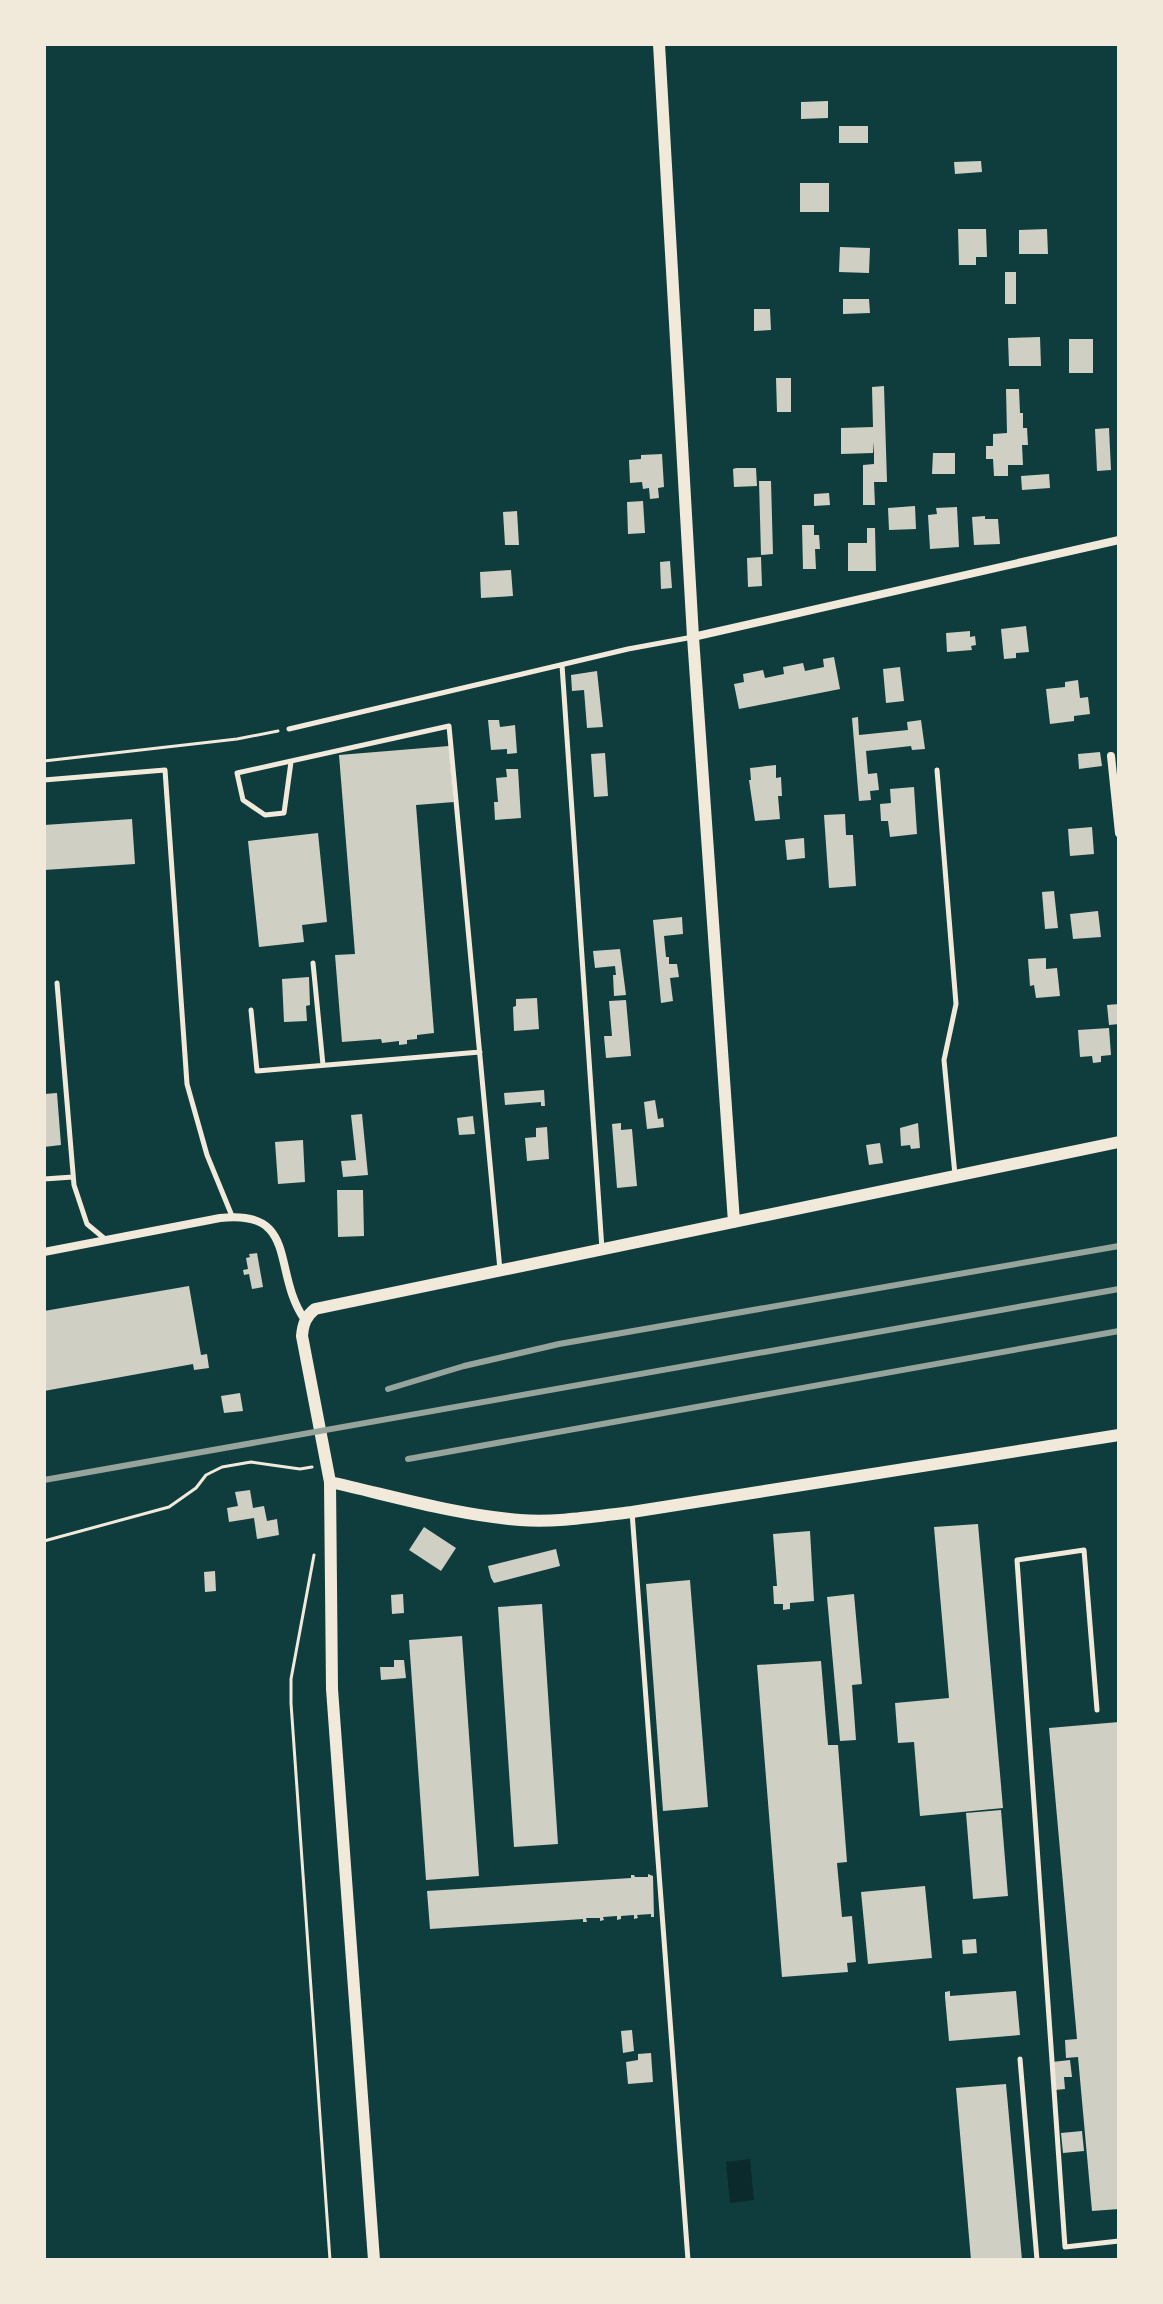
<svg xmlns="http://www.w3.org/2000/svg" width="1163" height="2304" font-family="Figtree,sans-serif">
<rect width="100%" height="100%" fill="#0f3d3e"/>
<path fill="#0a2a2b" d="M750,2159L754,2200L730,2203L726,2162Z"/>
<path fill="#cfcfc3" d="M828,101V118L801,119V102Z
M839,126H868V143H839Z
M981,161L982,172L955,174L954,162Z
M800,183H829V212H800Z
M958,229H986L987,257H976V265H959Z
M1047,229L1048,254H1019V230Z
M840,247L870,248L869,273L839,272Z
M1005,272H1016V304H1005Z
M843,299H869L870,313L843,314Z
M754,309H770L771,330L754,331Z
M1040,337L1041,366H1009L1008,338Z
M1069,339H1093V373H1069Z
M776,378H791V412H777Z
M884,386L887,482H874L875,505H863V465L874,464V442L873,453L841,454V428L873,427L872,387Z
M1006,389H1019L1020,413H1023V428H1027L1028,445H1022L1023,465H1008V476H994L993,459H986V446H993V434L1007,433Z
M1109,428L1111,470L1097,471L1095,429Z
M933,453H955V474H932Z
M662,454L664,487L658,488L659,498L650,499L649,488L643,489L642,482L630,483L629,460L641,459V455Z
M736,468H756L757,486L734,487L733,469Z
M1049,474L1050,488L1022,490L1021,476Z
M759,481H771L773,554L761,555Z
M829,493L830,505L814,506V494Z
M643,501L645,533L628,534L627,502Z
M915,506L916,529L889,530L888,508Z
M957,507L959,547L930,549L928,515L937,514L936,508Z
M517,511L519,545H505L503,512Z
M985,516V519H998L1000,544L974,545L972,517Z
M802,525H814V535H819L820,549H815L816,569H803Z
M867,528H875L876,571H848V543H867Z
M761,557L762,586L748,587L747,558Z
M670,561L672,588L661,589L660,562Z
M511,570L513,596L481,598L480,572Z
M1026,626L1029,652L1016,653V658L1004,659L1001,629Z
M970,631V637L975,636L976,645L971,646L972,650L947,652L946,633Z
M834,657L840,689L739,709L734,684L744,682L743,674L763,670L765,678L784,674L783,667L803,663L805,671L824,667L823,659Z
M900,667L904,701L886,703L883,669Z
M597,671L603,727L587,728L584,690L572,691L571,675Z
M1078,680L1080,698L1088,697L1090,714L1074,716V721L1050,724L1046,689L1065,687V682Z
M858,717L859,735L908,730L907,722L921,720L925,749L912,750L911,746L866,751L868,774L877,773L879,790L870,791L871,800L859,801L852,718Z
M488,720H499L500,727L515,725L517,753L507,754V749L491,750Z
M449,746L454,802L416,805L434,1033L417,1035V1039L407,1040V1044L399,1045V1041L382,1043L381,1039L342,1042L335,955L355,954L339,755Z
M1100,752L1102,766L1079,769L1078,754Z
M605,753L608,796L594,797L591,754Z
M776,765V778L781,777L782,796H778L780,819L755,821L749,780H751L750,768Z
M506,769H518L521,818L495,820L494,802H498L496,778L507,777Z
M914,787L917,834L890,837L888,821H881L880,804L891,803L890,789Z
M845,814L846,835H853L856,886L829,888L824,815Z
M132,819L135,864L44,870V825Z
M1092,827L1094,854L1070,856L1068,829Z
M318,833L327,922L302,925L304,942L259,947L248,841Z
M804,838L805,858L787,860L785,840Z
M1054,891L1058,928L1045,929L1042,892Z
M1098,911L1101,937L1073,939L1070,914Z
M682,917L683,934L664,936L666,957H669V964H677L679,977L670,978L673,1001L661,1003L653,920Z
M620,949L626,995L614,996L613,975H616L615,966L595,968L593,951Z
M1046,958V969L1057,968L1060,996L1036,998L1034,985L1030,986L1028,959Z
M309,977L310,1005L306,1006L307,1021L284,1022L282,979Z
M537,998L539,1029L514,1031L513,1007L516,1006V999Z
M626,1000L631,1056L606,1058L604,1036H612L609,1001Z
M1119,1004V1024L1109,1025L1107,1005Z
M1109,1028L1111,1055L1101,1056V1062L1093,1063L1092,1056L1080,1057L1078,1030Z
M544,1090L545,1106H541V1102L505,1105L504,1093Z
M57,1093L61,1145L44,1147V1094Z
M655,1100L658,1119L663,1118L664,1127L647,1129L644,1102Z
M362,1114L368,1175L343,1177L341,1161L356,1160L351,1115Z
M473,1116L475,1134L459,1135L457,1118Z
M621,1123V1130L632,1129L637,1186L617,1188L612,1124Z
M918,1123L920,1148L911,1149L910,1145L901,1146L900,1128Z
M547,1127L549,1159L527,1161L525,1138L536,1137V1128Z
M303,1140L305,1182L278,1184L275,1142Z
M880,1143L883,1163L869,1165L866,1145Z
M337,1190H363L364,1236L338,1237Z
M257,1253L263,1287L252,1289L249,1274L244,1275L243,1270L248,1269L246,1258L250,1257L249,1254Z
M189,1286L201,1355L207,1354L209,1368L194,1370L193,1364L44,1391V1311Z
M240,1393L243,1411L224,1413L221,1396Z
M250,1490L253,1508L264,1506L267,1521L277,1519L279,1535L257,1539L254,1518L229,1522L227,1508L238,1506L235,1492Z
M978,1524L1003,1808L920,1816L914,1742L898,1743L895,1703L949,1698L934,1527Z
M424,1527L456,1548L441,1571L409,1550Z
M810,1531L814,1601L790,1603V1609L783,1610V1604H774L773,1586H777L773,1534Z
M556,1549L560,1566L494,1583L491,1578L488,1566Z
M215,1571L216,1591L205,1592L204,1572Z
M690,1580L708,1807L663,1811L646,1584Z
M403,1594L404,1613L392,1614L391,1595Z
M854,1594L862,1684L852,1685L856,1740L840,1741L827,1597Z
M542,1604L558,1844L514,1847L498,1607Z
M462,1636L479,1876L426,1880L409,1640Z
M394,1660H404L406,1678L381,1680L380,1667H394Z
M821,1661L828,1745H838L847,1862L837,1863L842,1917L852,1916L856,1962L847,1963L848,1972L782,1977L757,1665Z
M1119,1722V2209L1092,2211L1078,2057L1066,2058L1065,2040L1077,2039L1049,1728Z
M1001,1810L1008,1896L973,1899L966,1813Z
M648,1874L653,1876L654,1917H651V1914L637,1915L638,1918L634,1919V1915L621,1916V1919L617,1920V1916L603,1917L604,1920L600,1921V1918H586L587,1922H583V1919L430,1929L427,1891L631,1878V1875H634L635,1877H648Z
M925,1886L932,1958L868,1964L861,1892Z
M976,1939L977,1953L963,1954L962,1940Z
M950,1991V1996L1016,1991L1020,2035L949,2041L945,1997V1992Z
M632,2030L634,2051L623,2053L621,2031Z
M651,2053L653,2082L628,2084L626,2062L638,2060V2054Z
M1070,2060L1072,2077H1064L1065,2089L1055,2090L1052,2062Z
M1006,2084L1022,2260H971L956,2088Z
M1082,2131L1084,2151L1063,2153L1061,2133Z"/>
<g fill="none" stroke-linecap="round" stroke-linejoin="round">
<path stroke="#f1e9da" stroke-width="3" d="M44,761L237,739L278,731
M44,1541L169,1507L196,1488L206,1475L222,1467L251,1462L300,1469L312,1467
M314,1555L291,1679V1703L330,2260"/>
<path stroke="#f1e9da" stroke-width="5" d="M562,665L602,1249
M289,729L628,649L693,637
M291,762L284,813L265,815L243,800L237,773L449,726L500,1270
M937,770L956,1004L944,1060L955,1175
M44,780L165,770L187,1084L207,1155L232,1216
M313,963L323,1065
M57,983L74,1185L87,1224L105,1239
M251,1010L257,1071L480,1052
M44,1179L73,1177
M632,1512L688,2260
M1097,1710L1084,1550L1017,1560L1065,2247L1119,2241
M1020,2059L1037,2260"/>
<path stroke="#f1e9da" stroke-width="8" d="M693,637L1119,540
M1111,756L1119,833
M44,1252L220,1218C300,1209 271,1272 305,1320"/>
<path stroke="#f1e9da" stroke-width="12" d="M659,44L693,637L734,1222
M330,1482C393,1496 456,1515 520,1520C557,1523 596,1516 632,1512L1119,1435
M374,2260L332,1689L330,1482L302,1336C303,1324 306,1316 315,1309L1119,1142"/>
<path stroke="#97a49c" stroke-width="6" d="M388,1389L464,1366L559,1344L1119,1246
M408,1459L1119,1331
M44,1480L1119,1289"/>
</g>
<rect width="1163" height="2304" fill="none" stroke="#f1e9da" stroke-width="92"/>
</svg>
